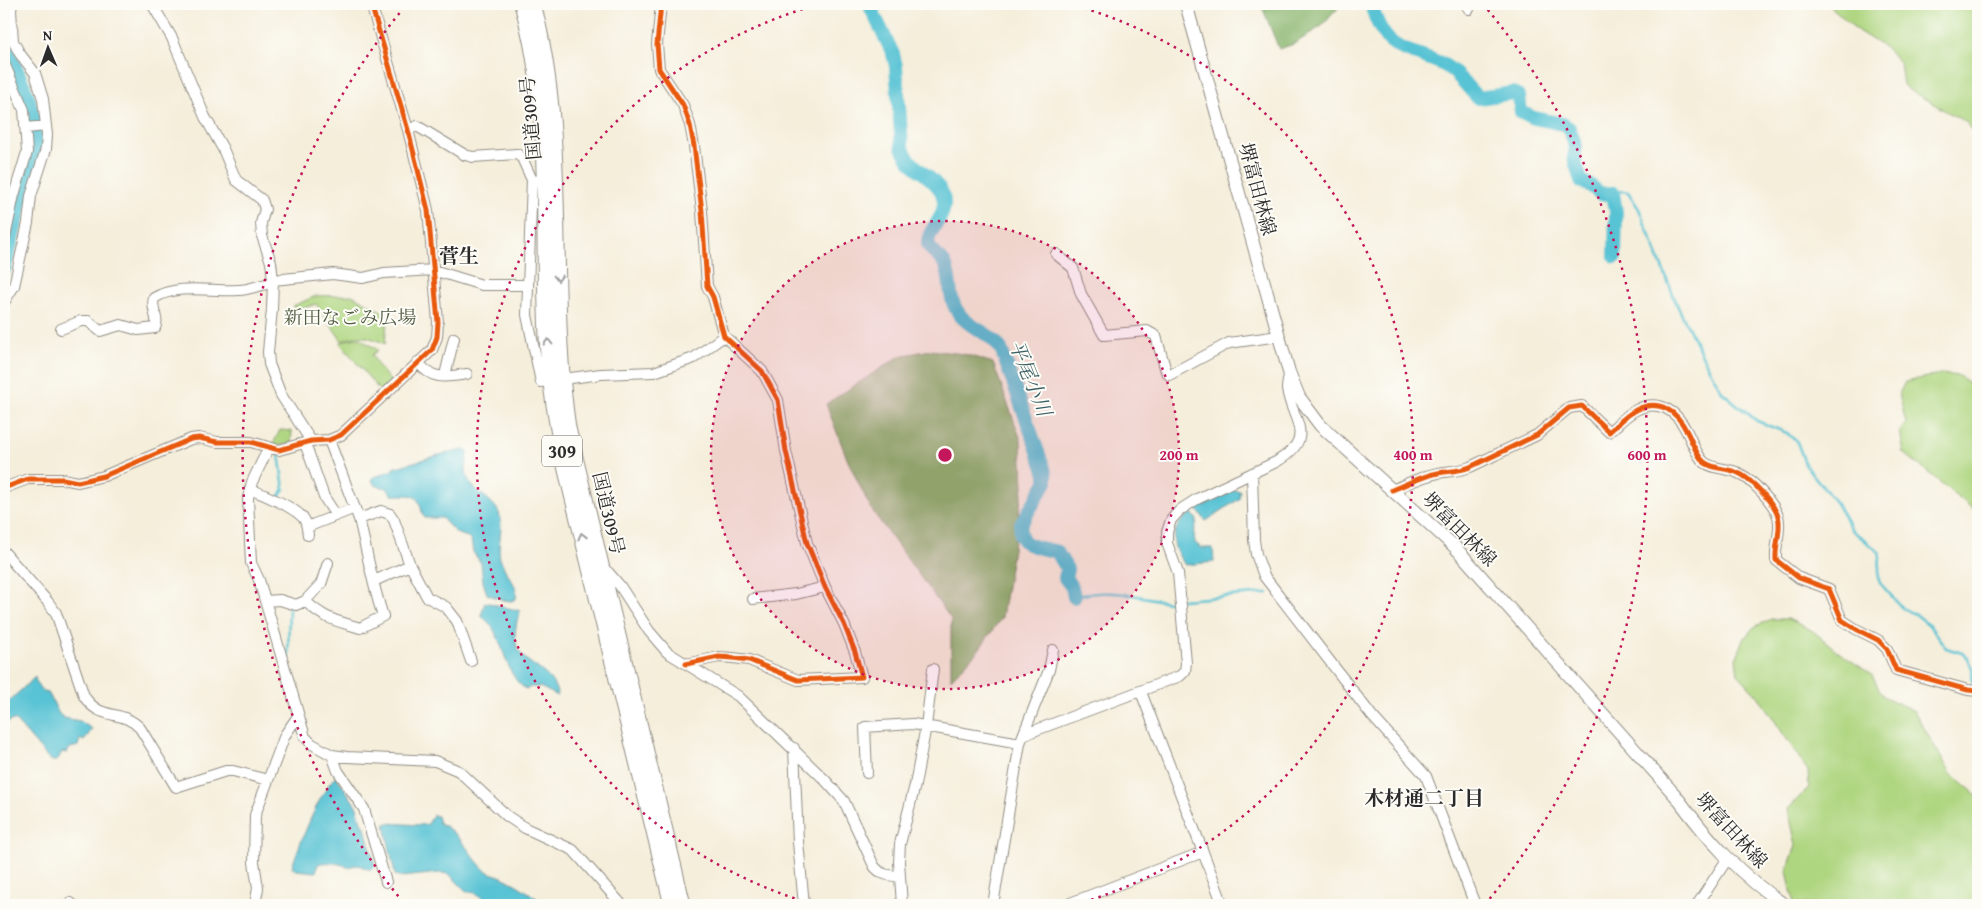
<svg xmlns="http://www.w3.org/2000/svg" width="1982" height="909" font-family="'Gentium Book Plus','Noto Serif JP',serif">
<rect width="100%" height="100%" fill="#fdfcf7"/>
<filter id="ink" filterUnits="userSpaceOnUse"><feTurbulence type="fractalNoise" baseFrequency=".02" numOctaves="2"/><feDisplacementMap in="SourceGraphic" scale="10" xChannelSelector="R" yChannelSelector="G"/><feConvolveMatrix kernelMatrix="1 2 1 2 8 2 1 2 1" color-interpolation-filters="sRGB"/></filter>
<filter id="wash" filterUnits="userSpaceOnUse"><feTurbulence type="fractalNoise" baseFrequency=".0096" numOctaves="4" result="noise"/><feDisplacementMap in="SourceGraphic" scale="20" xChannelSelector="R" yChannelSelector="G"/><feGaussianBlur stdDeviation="1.12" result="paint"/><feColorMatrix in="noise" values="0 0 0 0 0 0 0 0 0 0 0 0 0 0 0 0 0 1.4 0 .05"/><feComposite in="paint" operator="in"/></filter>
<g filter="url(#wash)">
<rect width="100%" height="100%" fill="#f5eedb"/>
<path fill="#aed57f" stroke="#6c8055" d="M1828,4H1978V145L1973,131L1967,123L1909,90L1903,85L1900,63L1887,49L1858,31Z
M352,295L383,312L387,321L385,344C369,336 358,334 342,341L316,304L295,311L293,306L316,296Z
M359,338L378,350L372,355L379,367L391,382L381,392L340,343L349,339Z
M1940,374L1959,376L1978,390V513L1904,453L1900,431L1906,423L1899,394L1905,382Z
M280,430L292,431L291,444L272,446Z
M1771,619H1788L1813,631L1841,654L1871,674L1883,696L1914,711L1951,774L1978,796V905L1794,904L1787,871L1796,845L1788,809L1809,787L1808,771L1758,696L1738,674L1736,659L1744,639L1754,627Z"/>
<path fill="#8ab66e" stroke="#5a704c" d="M1261,4H1339V7L1322,26L1294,44L1279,49Z
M930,350L964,354L993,363L1021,440L1023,487L1002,617L977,652L951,679V619L871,509L848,461L826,404L900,356Z"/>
<path fill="#58c3d4" stroke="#427780" d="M463,450L468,451C468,458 466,465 466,471C467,491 492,496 499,513C504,527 497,544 500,559C503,563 503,566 505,570C511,580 518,586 516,599L511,601L503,600L487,594L483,582L481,563L473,552L471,540L468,537L458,534L453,530L442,518H425C421,513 422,508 419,502C415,492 401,496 392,495L387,488C380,486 373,488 372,478L393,470V468L439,455Z
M1235,490L1240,491L1239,499L1206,521L1196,508Z
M1192,513L1197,520L1194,534L1195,543L1202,548H1213L1214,562L1185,565C1181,559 1177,553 1175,547C1171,534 1180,518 1192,513Z
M485,602L520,611C500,671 550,657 558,696L540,687H529L527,690C501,674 506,632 481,616Z
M35,677C36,686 42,691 49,694L59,714L64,718L80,721L92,729L84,741L80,739L78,746L70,748L67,753L62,752L57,761H53L49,759L15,720L9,721L6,725L4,724V710L6,704Z
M336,776L357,807L362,825L364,824L375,866L371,870L358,865L351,866L349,868C342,863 327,861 318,864L316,872L296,870L292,867C299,845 320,791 336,776Z
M433,815L437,816L439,823C459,832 468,852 482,867C489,875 498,874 506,879C520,886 533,895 545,905H497L475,893L466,891L449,874L439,873L402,877L395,875L385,825L387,823L421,825L428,824Z"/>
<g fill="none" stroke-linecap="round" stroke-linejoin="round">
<path stroke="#58c3d4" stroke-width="2.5" d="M1613,193L1622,191L1628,192L1639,209L1678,307L1706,363L1723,393L1757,421L1787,433L1797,442L1806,466L1836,503L1852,530L1879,552L1880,558L1878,578L1880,583L1902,608L1918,616L1929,625L1946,648L1962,653L1968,658L1972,668L1973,688
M278,499L284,489L279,454
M1074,597C1109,587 1139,597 1174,603L1177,602
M1182,600L1268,593
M288,666L289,607
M1974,694L1977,712L1978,733"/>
<path stroke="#58c3d4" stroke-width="14" d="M869,4L893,54L896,66L902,147C911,170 934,176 942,193C951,217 927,227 928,244C929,250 941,258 945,264C953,279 946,298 960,315C972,330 989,331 1001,349L1046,474V482L1021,524C1016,549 1039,546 1057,552L1067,569L1065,578L1072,587L1074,597
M1371,4C1386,56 1403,45 1444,65C1455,70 1469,89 1478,98L1513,93L1519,96L1521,112L1534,118L1563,124L1569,128L1576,147L1574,157L1581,181L1591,186L1601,194L1613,193L1616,212L1615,257
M4,43C21,79 39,110 35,151L4,270"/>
</g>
</g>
<g filter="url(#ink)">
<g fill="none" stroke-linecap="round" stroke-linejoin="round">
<g stroke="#908c83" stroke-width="12">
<path id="minor" d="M152,4L172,38L205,117L223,149L236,180L262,200L265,209L261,223L262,236L271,262L273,280L272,309L268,352L269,364L281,395L311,441
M661,4L657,44L659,69L683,105L690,125L694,146L702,211L707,286L713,297L724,336L762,371L778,400L786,451L807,543L825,587L844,624L855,652L862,677L798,680L749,660L733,658L719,657L686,664
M1466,4L1469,9
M4,63L24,110L27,152L14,195L4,242
M26,128L46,126
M408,130L417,126L465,155L473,157L517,154L522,158L532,180L537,181
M532,180L527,315L541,382L601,374L654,372L694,358L724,336
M1056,254L1073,268L1081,294L1104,335L1147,331L1156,336L1166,371L1169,375L1229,343L1279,336
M273,280L333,274L363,278L384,273L433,270L482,285H528
M4,302L14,286L28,223L31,196L46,149L47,135L43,99L35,73L20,54L13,41L11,10L12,4
M61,329L81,321H88L100,331L121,325L138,330L155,328C160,318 150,309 154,298C179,283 211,292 239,290C250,290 261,284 273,283
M418,362C432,381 446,377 467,374
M446,371L454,338
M329,440L359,519L381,511L390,514L394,520L410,565L427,597L446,607L457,621L471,661
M305,443L324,497L335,514
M269,447L252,482L248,498L251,563L259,580L305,737L312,744L332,755L347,757L435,761L459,771L507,816L525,828L573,850L622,905
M1252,473L1254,540L1256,554L1264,576L1372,716L1426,776L1475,905
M4,488L28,479H63L78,482L104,476L191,439L199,438L217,442H251L279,450L311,441L329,440L341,435L432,350L437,337L438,322L428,210L408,130L371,4
M250,489C263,494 296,508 304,519C307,524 307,529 308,535
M1392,490C1407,484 1422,476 1438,473C1450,471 1460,471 1470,467L1537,435L1569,408L1582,406L1609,432C1617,425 1626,415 1636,410C1659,398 1677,411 1687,432C1692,441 1696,455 1704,462C1712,469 1726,468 1736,472C1750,477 1779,507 1779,522C1780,535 1775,546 1776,560L1799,578L1829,589L1842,620L1856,629L1878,640L1887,649L1896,670L1968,690L1978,691
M307,527L355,508
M4,552L48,602L56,613L84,696C100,722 121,708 140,728L176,787L226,771H233L268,780
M602,569L608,572L620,586L649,631L667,652L738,696L825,780L844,801L874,866C881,875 889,876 900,876
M374,581L410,565
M753,599L796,594L825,587
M265,601L280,600L296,605L305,601C326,620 334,620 360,628L383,616C372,584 367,551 359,519
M305,601L321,584L328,563
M1141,692L1203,852
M1023,735L1180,676L1185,671L1186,663L1178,573L1167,543V532L1171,520L1180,510L1197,499L1276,462C1318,437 1292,422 1287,389C1287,384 1289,378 1289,373
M794,748L798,842L804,905
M332,755L338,771L364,809L386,882
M867,773L865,727L913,724L1020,743
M1092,895L1096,905
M71,903L73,905
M255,905L258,888L254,862L255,815L285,735L298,716
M902,905L899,862L900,844L915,785L926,726L933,669
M993,905L1020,743L1049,670L1053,650
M1065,905L1203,852L1223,905
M1697,905L1728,858"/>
</g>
<g stroke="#908c83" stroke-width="14">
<path id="major" d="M1186,4L1289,372L1299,397L1320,425L1455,547L1675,795C1706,837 1741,877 1785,905"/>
</g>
<g stroke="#908c83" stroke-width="17">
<path id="highway" d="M522,4C555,118 540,237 548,354C551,394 558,432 566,470L672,905
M533,4C570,142 547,287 568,428L683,905"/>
</g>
<use href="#minor" stroke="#fff" stroke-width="10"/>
<use href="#major" stroke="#fff" stroke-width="12"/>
<use href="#highway" stroke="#fff" stroke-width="15"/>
<g stroke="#fdfcf7" stroke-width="8">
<path id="cycleway" d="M661,4L657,44L659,69L683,105L690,125L694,146L702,211L707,286L713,297L724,336L762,371L778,400L786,451L807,543L825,587L844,624L855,652L862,677L798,680L749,660L733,658L719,657L686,664
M4,488L28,479H63L78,482L104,476L191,439L199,438L217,442H251L279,450L311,441L329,440L341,435L432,350L437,337L438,322L428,210L408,130L371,4
M1392,490C1407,484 1422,476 1438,473C1450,471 1460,471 1470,467L1537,435L1569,408L1582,406L1609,432C1617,425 1626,415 1636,410C1659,398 1677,411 1687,432C1692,441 1696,455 1704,462C1712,469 1726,468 1736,472C1750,477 1779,507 1779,522C1780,535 1775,546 1776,560L1799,578L1829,589L1842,620L1856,629L1878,640L1887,649L1896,670L1968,690L1978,691"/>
</g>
<use href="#cycleway" stroke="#e8590c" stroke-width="5"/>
</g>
<defs><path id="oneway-chevron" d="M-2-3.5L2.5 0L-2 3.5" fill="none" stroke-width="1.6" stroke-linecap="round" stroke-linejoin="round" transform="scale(1.25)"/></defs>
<g stroke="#a0a0a0">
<use href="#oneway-chevron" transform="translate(558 278) rotate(88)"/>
<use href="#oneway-chevron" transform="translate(548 342) rotate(-91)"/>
<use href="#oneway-chevron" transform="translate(582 536) rotate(-104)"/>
</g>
</g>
<circle cx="945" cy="455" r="234" fill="#c2185b" fill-opacity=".12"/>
<g fill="none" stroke="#c2185b" stroke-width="2.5" stroke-dasharray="2.5 5">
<circle cx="945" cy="455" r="234"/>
<path d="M816 905A468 468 0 0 1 820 4M1070 4A468 468 0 0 1 1074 905"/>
<path d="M403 902A702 702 0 0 1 407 4M1483 4A702 702 0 0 1 1487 902"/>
</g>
<g text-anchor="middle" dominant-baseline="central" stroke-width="4" stroke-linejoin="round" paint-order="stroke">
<rect fill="#fdfcf7" stroke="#6a6a68" stroke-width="1" x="542" y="435.5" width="40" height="31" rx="4"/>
<g font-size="18" font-weight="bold" fill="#2b2b2b">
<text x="562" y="451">309</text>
</g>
<g font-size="19" fill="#2b2b2b" stroke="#fdfcf7">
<text transform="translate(530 118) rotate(-95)">国道309号</text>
<text transform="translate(1258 189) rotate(75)">堺富田林線</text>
<text transform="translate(609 513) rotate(77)">国道309号</text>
<text transform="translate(1460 529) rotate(45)">堺富田林線</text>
<text transform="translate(1732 830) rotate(47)">堺富田林線</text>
</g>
<g font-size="19" fill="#525e44" stroke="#fdfcf7">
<text x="350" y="317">新田なごみ広場</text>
</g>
<g font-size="20" font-weight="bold" fill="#2b2b2b" stroke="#fdfcf7">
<text x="459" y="255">菅生</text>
<text x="1424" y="797">木材通二丁目</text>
</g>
<g font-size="20" font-style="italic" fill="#3b6066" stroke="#fdfcf7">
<text transform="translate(1031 378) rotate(68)">平尾小川</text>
</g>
</g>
<circle cx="945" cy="455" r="8" fill="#c2185b" stroke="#fdfcf7" stroke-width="2.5"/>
<g font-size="15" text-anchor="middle" font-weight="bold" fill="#c2185b" stroke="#fdfcf7" stroke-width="4" stroke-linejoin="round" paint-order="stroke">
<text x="1179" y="460">200 m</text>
<text x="1413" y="460">400 m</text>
<text x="1647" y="460">600 m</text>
</g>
<rect width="1982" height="909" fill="none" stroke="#fdfcf7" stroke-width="20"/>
<g transform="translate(48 48) rotate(358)" stroke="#fdfcf7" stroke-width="4" paint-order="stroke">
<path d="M0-4L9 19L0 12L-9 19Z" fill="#2b2b2b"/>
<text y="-8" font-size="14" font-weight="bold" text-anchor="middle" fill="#2b2b2b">N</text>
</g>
</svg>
